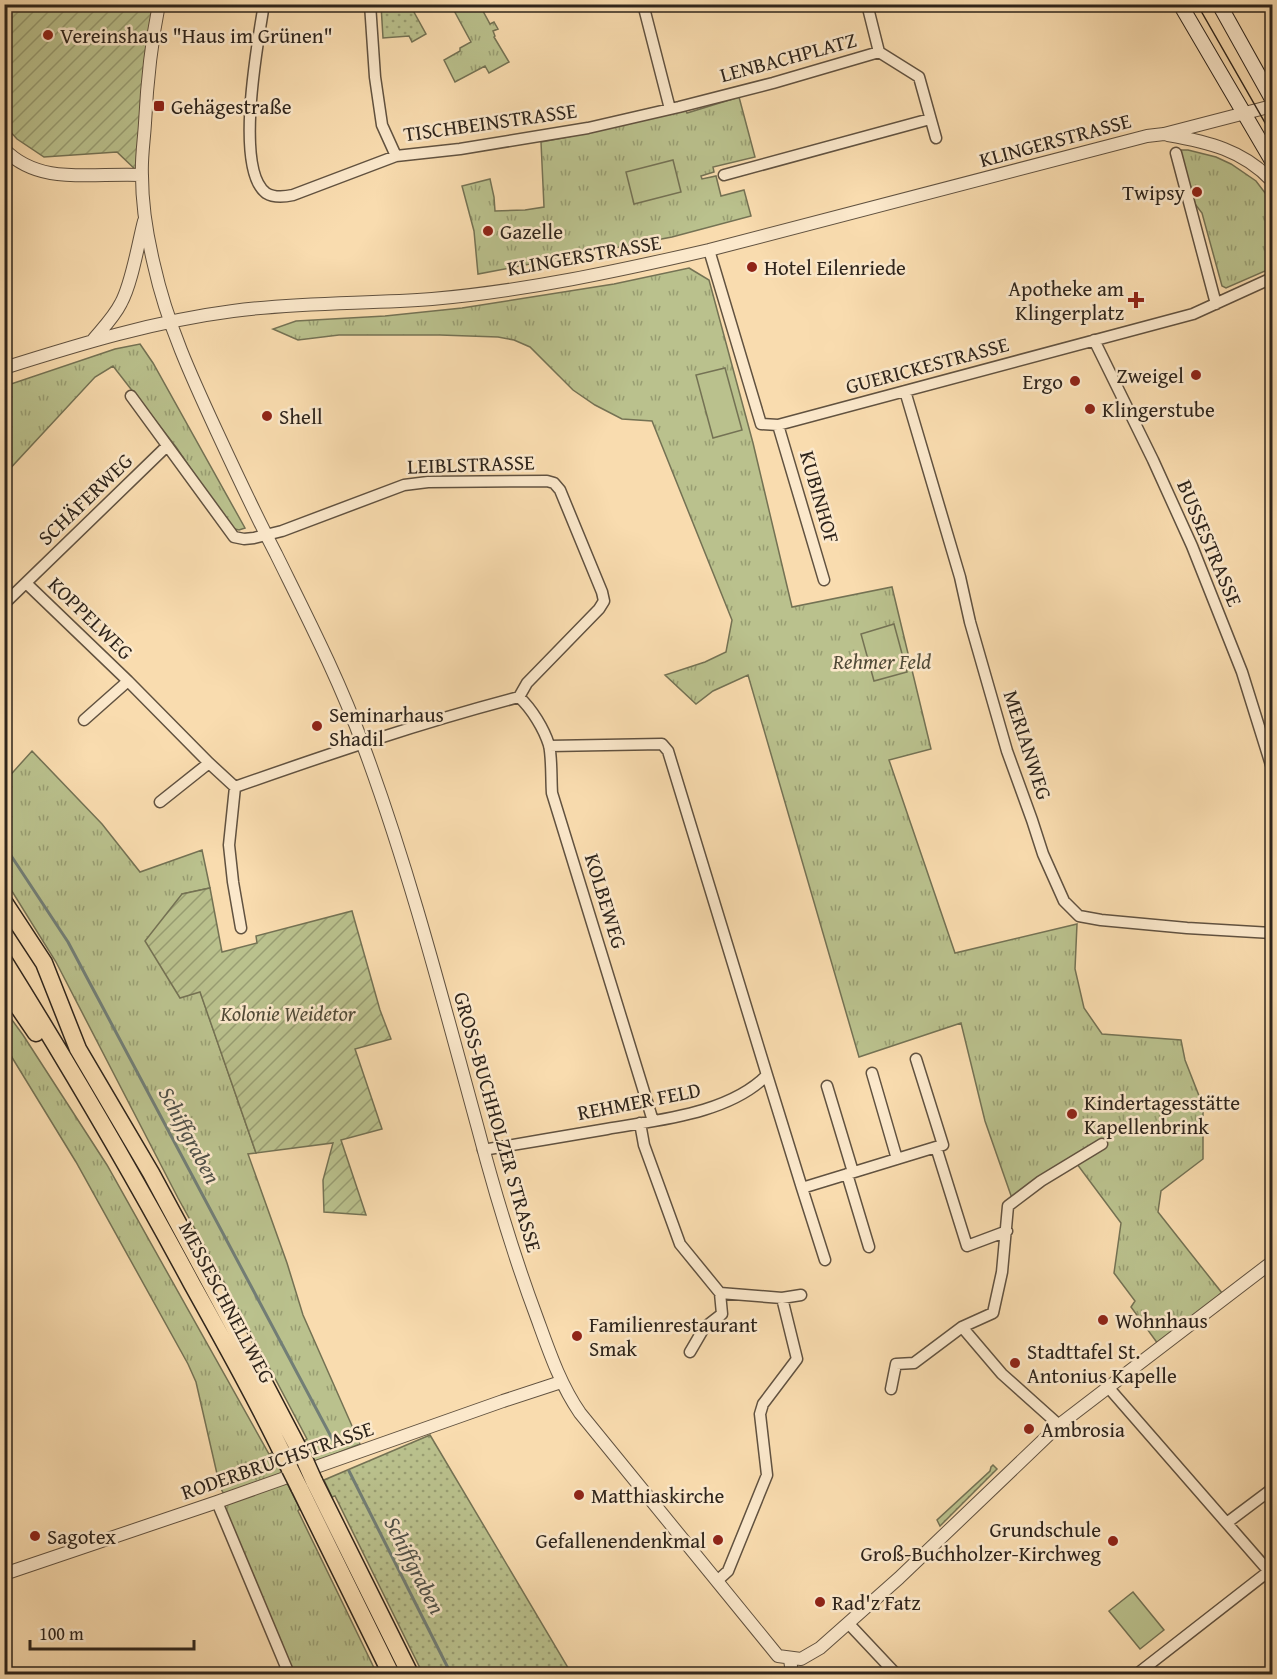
<svg xmlns="http://www.w3.org/2000/svg" width="1277" height="1679" font-family="'Gentium Book Plus',serif">
<defs>
<pattern id="grass-dots" width="8" height="8" patternUnits="userSpaceOnUse" patternTransform="scale(1.5)"><rect width="8" height="8" fill="#bac18d"/><path d="M2 2h.1M6 6h.1" fill="none" stroke="#989d72" stroke-width="1.8" stroke-linecap="round"/></pattern>
<pattern id="park-tufts" width="24" height="20" patternUnits="userSpaceOnUse" patternTransform="scale(1.5)"><rect width="24" height="20" fill="#bac18d"/><path d="M3 7l-1-3M5 7V3M7 7l1-3M15 17l-1-3M17 17v-4M19 17l1-3" fill="none" stroke="#989d72"/></pattern>
<pattern id="garden-furrows" width="10" height="10" patternUnits="userSpaceOnUse" patternTransform="scale(1.5)"><rect width="10" height="10" fill="#bac18d"/><path d="M-1 1l2-2M0 10L10 0M9 11l2-2" fill="none" stroke="#989d72"/></pattern>
</defs>
<rect width="100%" height="100%" fill="#f9dcaf"/>
<filter id="stains"><feTurbulence type="fractalNoise" baseFrequency=".00333" numOctaves="4"/><feColorMatrix values="0 0 0 0 .2 0 0 0 0 .09 0 0 0 0 .02 0 0 0 .5 -.17"/></filter>
<radialGradient id="worn" r=".72"><stop offset=".6" stop-color="#630" stop-opacity="0"/><stop offset="1" stop-color="#630" stop-opacity=".3"/></radialGradient>
<path fill="url(#grass-dots)" stroke="#747254" stroke-width="1.5" d="M381,5H410L426,34L412,42L409,36L383,38Z
M430,1435L570,1671L562,1674H423L335,1496L332,1497L324,1480Z
M993,1465L997,1469L940,1526L937,1520L990,1471L991,1467Z"/>
<path fill="url(#park-tufts)" stroke="#747254" stroke-width="1.5" d="M451,5H493L483,11L490,24L494,22L498,29L493,31L495,36L494,37L509,62L489,73L485,66L455,82L444,60L460,51V48L471,42Z
M739,97L755,157L713,167L714,172L701,176L702,179L716,176L721,196L744,190L751,216L672,237L478,274L474,231L462,186L490,179L494,197L495,211L525,210L544,207L541,142L568,137L685,109L687,113Z
M1180,150H1188L1216,157L1231,164L1256,181L1272,202V268L1226,288L1222,286L1202,213L1195,204Z
M689,268L709,280L753,443L792,607L892,587L931,749L889,760L955,953L1077,924L1075,969L1084,1008L1102,1034L1181,1040L1185,1060L1203,1106V1159L1161,1191L1158,1212L1222,1293L1158,1344L1131,1307L1135,1301L1114,1273L1121,1223L1077,1164L1040,1187L1015,1207L985,1121L961,1023L859,1057L748,675L713,691L696,704L665,675L705,662L726,652L732,620L652,421L622,419L595,405L573,390L530,347L514,340L498,337L440,335H339L298,340L273,329L296,321L385,316L462,308L614,284Z
M140,344L153,363L245,528L239,530L231,528L176,447L113,366L95,377L5,474V386L115,349Z
M32,751L102,824L140,872L202,850L210,888L182,894L200,991L256,1153L248,1154L287,1263L303,1315L360,1444L315,1462L304,1441L307,1439L221,1276L178,1198L56,962L5,880V781Z
M4,1009L23,1035L107,1165L269,1454L272,1453L300,1509L298,1511L377,1674H289L217,1502L226,1498L220,1487L196,1382L188,1364L76,1162L5,1046Z"/>
<path fill="url(#garden-furrows)" stroke="#747254" stroke-width="1.5" d="M4,5H159L140,174L117,152L44,157L17,139L5,126Z
M210,888L222,952L257,943L256,936L352,911L380,1010L391,1039L355,1049L382,1129L341,1140L366,1215L324,1212L323,1180L333,1143L256,1153L200,992L180,998L145,941L182,894Z"/>
<path fill="#bac18d" stroke="#747254" stroke-width="1.5" d="M673,160L681,192L634,204L626,172Z
M725,368L742,430L713,438L696,375Z
M894,624L907,672L874,681L861,634Z
M1133,1592L1164,1630L1140,1649L1109,1611Z"/>
<g fill="none" stroke-linecap="round" stroke-linejoin="round">
<path stroke="#727e76" stroke-width="3" d="M4,845L68,942L336,1446
M349,1471L451,1674"/>
<g stroke="#615240" stroke-width="13">
<path id="minor" d="M264,4C258,41 234,169 266,193C274,198 284,197 293,195L396,156L460,149L588,128L679,107L773,83L879,52L919,77L936,138
M370,4L375,77L382,125L396,156
M643,4L670,109
M867,4L879,52
M1176,153L1216,304
M724,175L930,119
M709,250L761,424L778,425L1193,314L1272,278
M1094,340L1153,460L1192,546L1242,672L1272,768
M905,391L960,577L970,622L1007,751L1032,820L1043,854L1064,901L1079,916L1101,920L1187,928L1272,933
M778,425L824,580
M26,583L128,681L209,763L235,787C329,754 423,722 519,697L527,683L599,609L604,601L602,592L560,490L554,483L547,481L428,482L404,485L282,531L254,538L244,539L234,537L131,396
M4,604L167,446
M519,697C532,709 544,729 549,745C552,758 551,779 552,793L653,1121
M84,720L128,681
M235,787L229,845L233,882L241,928
M160,802L209,763
M916,1059L943,1145L936,1147
M872,1073L897,1159
M767,1075L802,1188L936,1147L967,1246L1007,1231
M827,1086L853,1172
M640,1123L644,1145L680,1244L720,1293L782,1298L801,1295
M483,1150C524,1143 566,1136 607,1129C657,1120 729,1114 767,1075L668,751L662,744L549,746
M847,1174L869,1247
M802,1188L825,1260
M962,1327L1002,1374L1059,1425
M690,1352L704,1328L722,1314L720,1293
M1108,1387L1272,1575
M891,1389L896,1364L914,1363L962,1327L993,1313L1002,1272L1008,1206L1041,1181L1102,1144
M217,1502L289,1674
M1228,1522L1272,1489
M717,1581L728,1571L767,1475L760,1414L763,1404L797,1359L782,1298
M849,1624L896,1674
M1137,1674L1269,1571"/>
</g>
<g stroke="#615240" stroke-width="14">
<path id="tertiary" d="M159,4C151,44 147,83 145,123C144,141 141,158 142,176C142,205 147,236 154,265C167,324 192,378 217,432C236,473 255,514 276,554C307,617 339,679 363,745C409,869 442,997 477,1125C494,1190 513,1254 537,1318C549,1351 560,1384 580,1413L778,1656L801,1659L820,1648L899,1578L1059,1425L1272,1262
M1168,135C1208,142 1243,150 1272,181
M4,149C40,187 95,172 142,175
M93,340C103,328 114,317 121,303C132,283 138,244 144,221
M4,368C80,344 155,321 233,311C299,302 366,304 432,299C525,291 618,271 709,250L1147,136L1164,134L1272,106
M4,1574L217,1502L503,1401L561,1382
M790,1659L792,1674"/>
</g>
<g stroke="#2e241b" stroke-width="16">
<path id="secondary" d="M1180,4L1272,161
M1219,4L1272,99"/>
</g>
<g stroke="#2e241b" stroke-width="19">
<path id="trunk" d="M4,902L44,963L78,1049L151,1173L259,1373L306,1463
M4,961C70,1067 133,1174 192,1284C226,1345 260,1406 290,1469
M4,986L36,1033
M314,1481L410,1674
M299,1487L391,1674"/>
</g>
<use href="#minor" stroke="#fbe8cb" stroke-width="10"/>
<use href="#tertiary" stroke="#fbe8cb" stroke-width="12"/>
<use href="#secondary" stroke="#fbe8cb" stroke-width="14"/>
<use href="#trunk" stroke="#f9dcaf" stroke-width="16"/>
<path stroke="#2e241b" stroke-width="1.5" d="M1197,4L1272,135"/>
<g stroke="#2e241b" stroke-width="19" stroke-linecap="butt">
<path id="trunk-bridge" d="M306,1463L314,1481
M290,1469L299,1487"/>
</g>
<use href="#trunk-bridge" stroke="#f9dcaf" stroke-width="16"/>
</g>
<g fill="#8f2418" stroke="#fbe8cb" stroke-width="2">
<circle cx="48" cy="35" r="6"/>
<rect x="153" y="100" width="12" height="12" rx="3"/>
<circle cx="1197" cy="192" r="6"/>
<circle cx="488" cy="231" r="6"/>
<circle cx="752" cy="267" r="6"/>
<path d="M1133 291h6v6h6v6h-6v6h-6v-6h-6v-6h6z"/>
<circle cx="1196" cy="375" r="6"/>
<circle cx="1075" cy="381" r="6"/>
<circle cx="1090" cy="409" r="6"/>
<circle cx="267" cy="416" r="6"/>
<circle cx="317" cy="726" r="6"/>
<circle cx="1072" cy="1114" r="6"/>
<circle cx="1103" cy="1320" r="6"/>
<circle cx="577" cy="1336" r="6"/>
<circle cx="1015" cy="1363" r="6"/>
<circle cx="1029" cy="1429" r="6"/>
<circle cx="579" cy="1495" r="6"/>
<circle cx="35" cy="1536" r="6"/>
<circle cx="718" cy="1540" r="6"/>
<circle cx="1113" cy="1541" r="6"/>
<circle cx="820" cy="1602" r="6"/>
</g>
<g text-anchor="middle" dominant-baseline="central" stroke-width="5" stroke-linejoin="round" paint-order="stroke">
<g font-size="21" fill="#2e241b" stroke="#fbe8cb" text-anchor="start">
<text x="60" y="35">Vereinshaus "Haus im Grünen"</text>
<text x="171" y="106">Gehägestraße</text>
<text x="1185" y="192" text-anchor="end">Twipsy</text>
<text x="500" y="231">Gazelle</text>
<text x="764" y="267">Hotel Eilenriede</text>
<text x="1124" y="288" text-anchor="end">Apotheke am<tspan x="1124" dy="24">Klingerplatz</tspan></text>
<text x="1184" y="375" text-anchor="end">Zweigel</text>
<text x="1063" y="381" text-anchor="end">Ergo</text>
<text x="1102" y="409">Klingerstube</text>
<text x="279" y="416">Shell</text>
<text x="329" y="714">Seminarhaus<tspan x="329" dy="24">Shadil</tspan></text>
<text x="1084" y="1102">Kindertagesstätte<tspan x="1084" dy="24">Kapellenbrink</tspan></text>
<text x="1115" y="1320">Wohnhaus</text>
<text x="589" y="1324">Familienrestaurant<tspan x="589" dy="24">Smak</tspan></text>
<text x="1027" y="1351">Stadttafel St.<tspan x="1027" dy="24">Antonius Kapelle</tspan></text>
<text x="1041" y="1429">Ambrosia</text>
<text x="591" y="1495">Matthiaskirche</text>
<text x="1101" y="1529" text-anchor="end">Grundschule<tspan x="1101" dy="24">Groß-Buchholzer-Kirchweg</tspan></text>
<text x="47" y="1536">Sagotex</text>
<text x="706" y="1540" text-anchor="end">Gefallenendenkmal</text>
<text x="832" y="1602">Rad'z Fatz</text>
</g>
<g font-size="21" fill="#2e241b" stroke="#fbe8cb">
<text transform="translate(788 57) rotate(-15)">LENBACHPLATZ</text>
<text transform="translate(490 122) rotate(-8)">TISCHBEINSTRASSE</text>
<text transform="translate(1055 140) rotate(-15)">KLINGERSTRASSE</text>
<text transform="translate(584 255) rotate(-10)">KLINGERSTRASSE</text>
<text transform="translate(927 365) rotate(-15)">GUERICKESTRASSE</text>
<text transform="translate(471 464) rotate(-2)">LEIBLSTRASSE</text>
<text transform="translate(820 497) rotate(74)">KUBINHOF</text>
<text transform="translate(85 499) rotate(-44)">SCHÄFERWEG</text>
<text transform="translate(1210 543) rotate(67)">BUSSESTRASSE</text>
<text transform="translate(91 618) rotate(44)">KOPPELWEG</text>
<text transform="translate(1028 745) rotate(72)">MERIANWEG</text>
<text transform="translate(606 901) rotate(73)">KOLBEWEG</text>
<text transform="translate(639 1101) rotate(-11)">REHMER FELD</text>
<text transform="translate(498 1122) rotate(74)">GROSS-BUCHHOLZER STRASSE</text>
<text transform="translate(227 1302) rotate(62)">MESSESCHNELLWEG</text>
<text transform="translate(277 1460) rotate(-19)">RODERBRUCHSTRASSE</text>
</g>
<g font-size="21" font-style="italic" fill="#514b38" stroke="#fbe8cb">
<text x="882" y="661">Rehmer Feld</text>
<text x="288" y="1013">Kolonie Weidetor</text>
</g>
<g font-size="22" font-style="italic" fill="#505149" stroke="#fbe8cb">
<text transform="translate(190 1135) rotate(62)">Schiffgraben</text>
<text transform="translate(415 1565) rotate(63)">Schiffgraben</text>
</g>
</g>
<rect width="1277" height="1679" fill="none" stroke="#f9dcaf" stroke-width="24"/>
<rect x="6" y="6" width="1265" height="1667" fill="none" stroke="#2e241b" stroke-width="3"/>
<rect x="12" y="12" width="1253" height="1655" fill="none" stroke="#2e241b" stroke-width="1.5"/>
<path d="M30 1640v9h164v-9" fill="none" stroke="#2e241b" stroke-width="3"/>
<text x="39" y="1640" font-size="18" fill="#2e241b" stroke="#fbe8cb" stroke-width="4.5" paint-order="stroke">100 m</text>
<rect width="100%" height="100%" filter="url(#stains)"/>
<rect width="100%" height="100%" fill="url(#worn)"/>
</svg>
